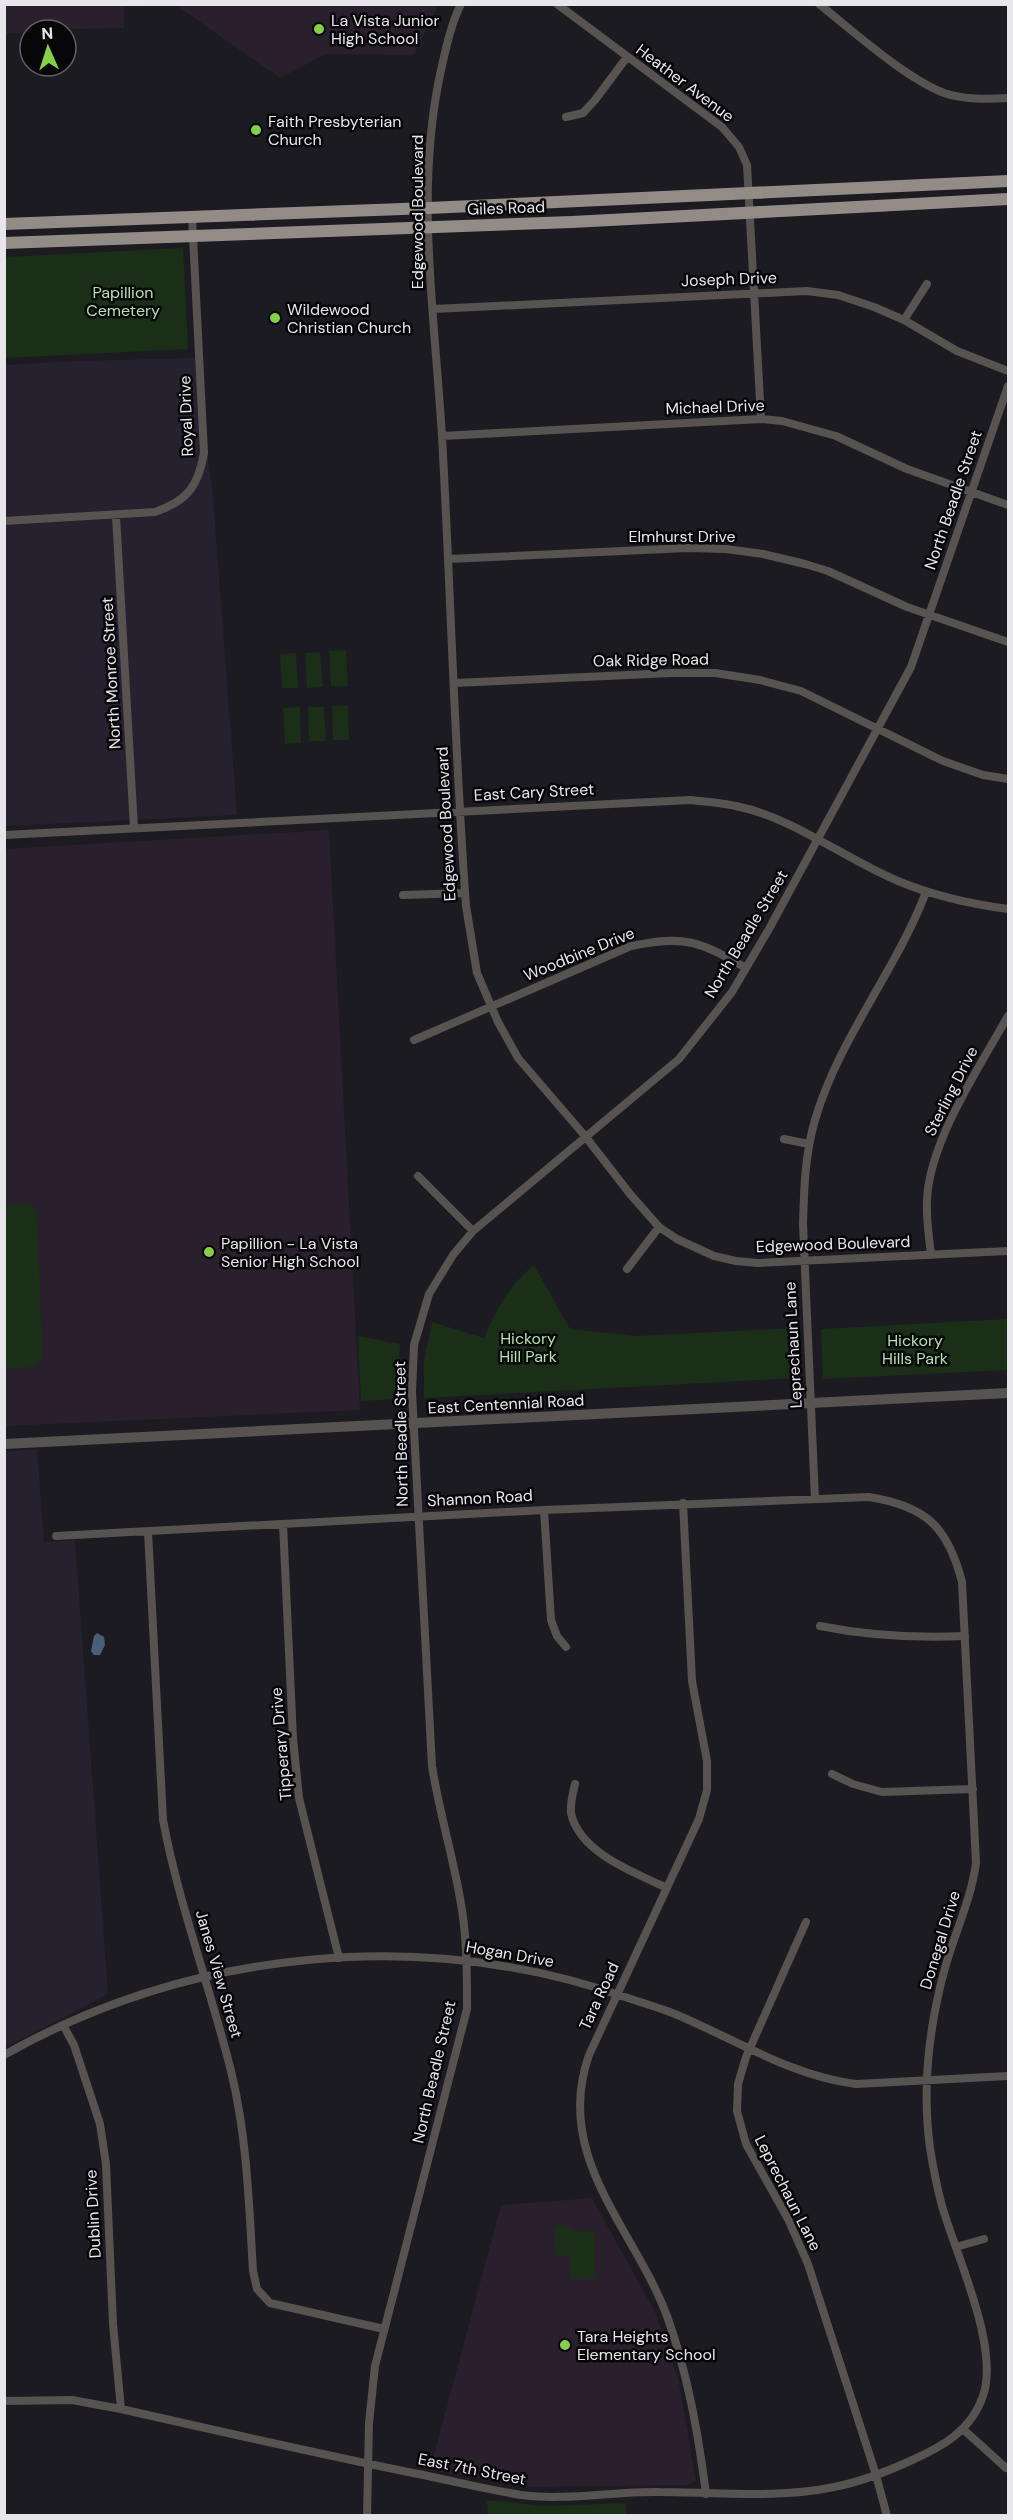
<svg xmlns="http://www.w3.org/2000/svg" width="1013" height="2520" font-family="'DM Sans',sans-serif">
<rect width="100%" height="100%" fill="#1d1b22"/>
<path fill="#25212e" d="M195,358L213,497L237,815L5,826L4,365L79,361Z
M37,1449L44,1542L75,1540L108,1994L5,2048V1452Z"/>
<path fill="#2a1f2c" d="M4,5L5,4L160,5L124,7V28L30,30V32L5,34Z
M176,5H438L414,55L326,54L280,78Z
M329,830L360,1410L5,1426V849Z
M592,2198L655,2312L678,2378L696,2481L689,2485L531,2487L430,2470L501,2205Z"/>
<path fill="#1a2e18" d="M183,248L188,349L5,358V257Z
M346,650L348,686H331L329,651Z
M320,652L323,687L307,688L305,653Z
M296,653L298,688H282L280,654Z
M348,705L349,740H333L332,706Z
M300,707L301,743L285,744L283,708Z
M308,707H324L326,741H309Z
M29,1203V1207H37L43,1361L36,1362V1367L5,1368V1204Z
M534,1265L570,1329L636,1336L796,1328L799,1378L424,1398V1361L432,1322L484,1338C496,1310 509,1285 534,1265Z
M1008,1319V1370L823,1379L821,1329Z
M358,1336L400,1344L397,1399L361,1401Z
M555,2226H570V2231H595V2279H570V2255H555Z
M487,2500L545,2506L626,2503L627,2515H488Z"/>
<path fill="#495e7d" d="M97,1633L104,1637L105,1645L100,1655H94L91,1651L94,1636Z"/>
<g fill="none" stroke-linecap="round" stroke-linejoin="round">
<path stroke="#575351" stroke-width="8" d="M461,4C451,24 446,48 441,70C413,196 437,328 443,455C451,605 455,756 466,906L477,973L498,1022L518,1058L585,1136L630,1194L659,1227L677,1239L714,1256L736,1261L758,1263L1008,1251
M557,4L722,127L739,147L747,165L761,419
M819,4C853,31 905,78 944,93C964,100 988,99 1008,98
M566,117L583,113L595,100L627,57
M433,309L807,291L838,295L874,307L904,320L957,351L1008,371
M904,320L927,284
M442,436L761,419L782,421L836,436L907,469L1008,505
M116,516L134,828
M4,521L155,512C187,501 198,487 204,453L192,217
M448,559L687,548L726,549L763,554L805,564L828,571L907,607L1008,642
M454,683L671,673H715L760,680L801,691L943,761L983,775L1008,779
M4,835L690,800C707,802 724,803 740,807C793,818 847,860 898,881C934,896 970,904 1008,909
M403,895L465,893
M414,1040L631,946C685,935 699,941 746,968
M784,1139L809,1144
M418,1176L473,1231
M931,1255C929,1237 926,1218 927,1200C929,1142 980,1066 1008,1016
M627,1269L659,1227
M815,1499L803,1224C804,1189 805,1154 815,1120C839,1038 896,971 926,892
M683,1503L692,1681L707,1761V1790L699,1819L589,2055C553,2157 634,2228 667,2316C688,2374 698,2433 706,2494
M544,1510L551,1620L557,1636L566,1647
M283,1524L293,1738L299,1798L339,1958
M148,1531L163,1820C179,1905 210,1987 231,2071C247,2136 249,2204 253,2271L257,2289L270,2303L384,2329
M820,1626C869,1636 915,1638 965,1636
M832,1774L853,1784L882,1792L973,1789
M575,1784C573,1793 570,1803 571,1813C579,1852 633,1872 665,1887
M806,1922L746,2057L738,2084L737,2111L746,2144L788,2219L808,2264L876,2475L887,2516
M63,2025L74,2045L100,2124L106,2164L113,2324L121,2409
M4,2055C192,1949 424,1926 628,1998C643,2003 660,2008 675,2014C735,2039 791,2076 856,2084L1008,2076
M956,2247L984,2239
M4,2401L72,2400L121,2409C218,2431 315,2453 413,2473C449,2480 485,2489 521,2495C566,2501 614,2491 659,2492C717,2492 777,2499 834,2487C860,2482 886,2472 910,2461C942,2447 971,2431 983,2396C1000,2347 956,2255 942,2206C937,2187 933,2167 930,2148C922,2088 929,2026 945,1968C955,1932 971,1900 976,1863L962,1582C948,1527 926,1506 869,1497L544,1510L56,1536
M964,2430L1006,2468
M367,2516L369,2423L375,2366L467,2009C467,1971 467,1935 460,1898C452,1853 439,1811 432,1766L412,1392L414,1345L429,1294L453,1255L473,1231L679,1059L732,992L769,929L911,667L1008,386"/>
<path stroke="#575351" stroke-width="10" d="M4,1444L1008,1393"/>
<path stroke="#938b86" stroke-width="12" d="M4,224L429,208L1008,181
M4,243L572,222L1008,199"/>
</g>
<g fill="#86cf4b" stroke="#070609" stroke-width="2">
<circle cx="319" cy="29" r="6"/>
<circle cx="256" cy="130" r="6"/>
<circle cx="275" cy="318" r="6"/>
<circle cx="209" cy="1252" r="6"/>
<circle cx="565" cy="2345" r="6"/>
</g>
<g text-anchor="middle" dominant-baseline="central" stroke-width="5" stroke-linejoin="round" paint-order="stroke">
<g font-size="16" fill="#e7e6eb" stroke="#070609" text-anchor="start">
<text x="331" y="20">La Vista Junior<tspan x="331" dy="18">High School</tspan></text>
<text x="268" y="121">Faith Presbyterian<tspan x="268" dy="18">Church</tspan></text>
<text x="287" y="309">Wildewood<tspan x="287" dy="18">Christian Church</tspan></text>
<text x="221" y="1243">Papillion - La Vista<tspan x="221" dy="18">Senior High School</tspan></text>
<text x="577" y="2336">Tara Heights<tspan x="577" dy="18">Elementary School</tspan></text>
</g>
<g font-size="16" fill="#e7e6eb" stroke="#070609">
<text transform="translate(685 83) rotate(37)">Heather Avenue</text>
<text transform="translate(506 208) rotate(-2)">Giles Road</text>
<text transform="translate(417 212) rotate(-90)">Edgewood Boulevard</text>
<text transform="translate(729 279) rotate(-2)">Joseph Drive</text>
<text transform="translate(715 407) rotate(-2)">Michael Drive</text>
<text transform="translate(186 416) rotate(-92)">Royal Drive</text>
<text transform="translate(953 500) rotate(-71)">North Beadle Street</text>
<text x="682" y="536">Elmhurst Drive</text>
<text transform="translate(651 660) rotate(-1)">Oak Ridge Road</text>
<text transform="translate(111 673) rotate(-93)">North Monroe Street</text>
<text transform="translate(534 792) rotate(-3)">East Cary Street</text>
<text transform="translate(446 824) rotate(-93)">Edgewood Boulevard</text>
<text transform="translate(746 934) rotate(-59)">North Beadle Street</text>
<text transform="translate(579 954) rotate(-22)">Woodbine Drive</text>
<text transform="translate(951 1091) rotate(-63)">Sterling Drive</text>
<text transform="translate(833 1244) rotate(-2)">Edgewood Boulevard</text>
<text transform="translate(793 1345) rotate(-93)">Leprechaun Lane</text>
<text transform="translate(506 1404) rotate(-3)">East Centennial Road</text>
<text transform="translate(401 1434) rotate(-91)">North Beadle Street</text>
<text transform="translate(480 1498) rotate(-3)">Shannon Road</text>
<text transform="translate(281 1744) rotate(-95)">Tipperary Drive</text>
<text transform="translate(940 1940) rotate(-73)">Donegal Drive</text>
<text transform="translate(510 1954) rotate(10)">Hogan Drive</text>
<text transform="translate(219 1974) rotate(74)">Janes View Street</text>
<text transform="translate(599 1996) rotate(-65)">Tara Road</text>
<text transform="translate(434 2072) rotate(-77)">North Beadle Street</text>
<text transform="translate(788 2193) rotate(63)">Leprechaun Lane</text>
<text transform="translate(93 2214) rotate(-93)">Dublin Drive</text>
<text transform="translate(472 2469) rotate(11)">East 7th Street</text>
</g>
<g font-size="16" fill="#b2e2ad" stroke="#070609">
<text x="123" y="292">Papillion<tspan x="123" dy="18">Cemetery</tspan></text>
<text x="528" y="1338">Hickory<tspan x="528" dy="18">Hill Park</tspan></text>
<text x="915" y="1340">Hickory<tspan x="915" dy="18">Hills Park</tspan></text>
</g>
</g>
<rect width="1013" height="2520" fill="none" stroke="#e7e6eb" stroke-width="12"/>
<g transform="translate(48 48) rotate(357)"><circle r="28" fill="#070609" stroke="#616063" stroke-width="1.5"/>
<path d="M0-4.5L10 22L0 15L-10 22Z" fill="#86cf4b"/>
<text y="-9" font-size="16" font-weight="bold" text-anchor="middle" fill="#e7e6eb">N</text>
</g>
</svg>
